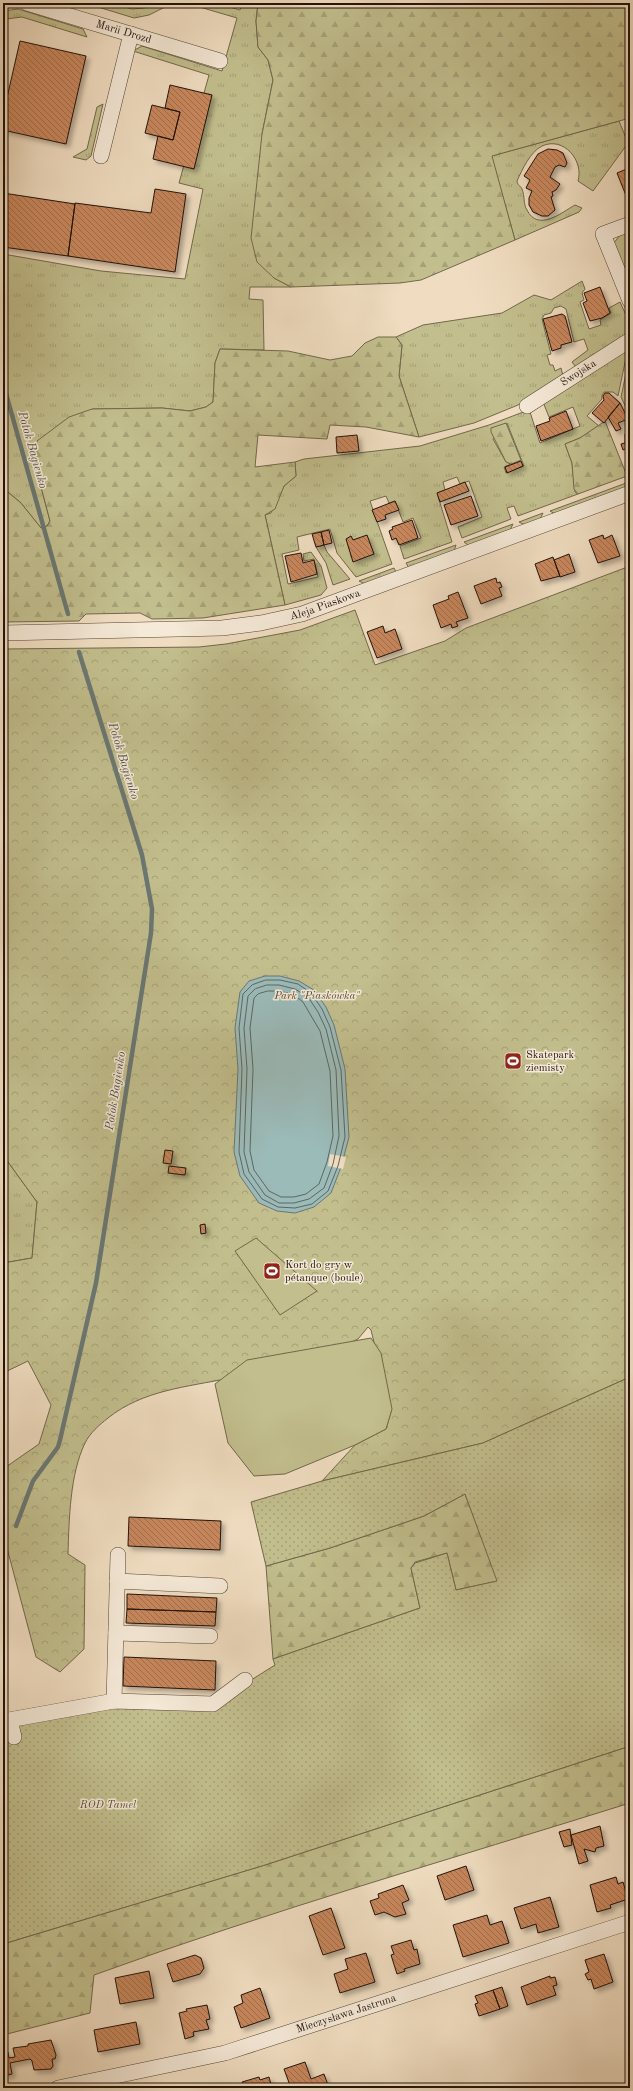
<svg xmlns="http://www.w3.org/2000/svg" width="633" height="2091" font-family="'Old Standard TT',serif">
<defs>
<pattern id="grass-tufts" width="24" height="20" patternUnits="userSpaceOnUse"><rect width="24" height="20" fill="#c2be8d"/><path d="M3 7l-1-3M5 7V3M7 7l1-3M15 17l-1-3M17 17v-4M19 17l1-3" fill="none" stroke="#a6a278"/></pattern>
<pattern id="forest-firs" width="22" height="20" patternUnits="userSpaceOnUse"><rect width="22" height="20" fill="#c2be8d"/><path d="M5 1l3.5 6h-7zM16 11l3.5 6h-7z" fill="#a6a278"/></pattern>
<pattern id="park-crowns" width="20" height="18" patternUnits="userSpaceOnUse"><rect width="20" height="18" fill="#c2be8d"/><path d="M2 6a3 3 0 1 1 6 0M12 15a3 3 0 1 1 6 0" fill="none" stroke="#a6a278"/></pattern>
<pattern id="garden-dots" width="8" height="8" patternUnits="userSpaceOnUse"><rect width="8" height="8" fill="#c2be8d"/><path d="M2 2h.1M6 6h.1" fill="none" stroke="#a6a278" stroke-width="1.8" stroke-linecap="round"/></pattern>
<pattern id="building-back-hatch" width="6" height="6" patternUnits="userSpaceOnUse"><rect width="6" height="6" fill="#c8875d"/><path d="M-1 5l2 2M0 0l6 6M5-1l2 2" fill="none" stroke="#a26d4b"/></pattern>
<filter id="shadow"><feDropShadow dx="3.5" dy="3.5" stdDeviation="2" flood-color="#0004"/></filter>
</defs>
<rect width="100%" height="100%" fill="#f0ddc1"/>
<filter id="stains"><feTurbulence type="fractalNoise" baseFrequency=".005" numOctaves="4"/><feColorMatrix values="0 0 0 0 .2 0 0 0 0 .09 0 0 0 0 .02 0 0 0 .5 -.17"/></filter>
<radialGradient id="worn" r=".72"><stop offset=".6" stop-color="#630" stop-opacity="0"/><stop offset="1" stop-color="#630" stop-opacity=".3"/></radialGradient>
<path fill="url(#grass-tufts)" stroke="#72684b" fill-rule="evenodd" d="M85,3H111L132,9L144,8L155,3H169V5L149,15L134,18Z
M174,3H216L240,10L242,3H258L256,21L258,47L268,60L273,80L262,134L274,278L291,287H250L249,299L263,300L264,350L220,349L215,363L213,402L206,407L190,411L162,408L92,409L36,468L50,521L47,526L41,528L21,503L3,488V254L101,271L185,279L203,189L179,183L209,75L133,51L142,46L222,71L237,18L186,3Z
M18,9L83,29L87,37L22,17L6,19L3,31V11Z
M103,104L91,156L86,160L73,157L87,149L97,107Z
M619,121L628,143L593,191L578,181C584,161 564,136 542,146C530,152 522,170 517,181C518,186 520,185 522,189C525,196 523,204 527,210C538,232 561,213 575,205L582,208L579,212L515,240L491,156Z
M630,231V287L614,243L620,235Z
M582,281L585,289L582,293L584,300L580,302L589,329L601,325L600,320L611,313L609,308L620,302L630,324L629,333L576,367L572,362L588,350L584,339L574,342L566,309L561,306L554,308L551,313L544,315L542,319L551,354L547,355L550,365H553L555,371L561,368L563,376L518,405L474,423L419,437L399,376L402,345L396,337L423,325L502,313L534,295L551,300Z
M628,348L618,396L613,392H604L602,395V399L587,416L599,426L580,438L565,444L572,463L575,492L578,494L518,516L514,506L507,508L511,519L462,538L458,527L482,517L469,481L460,484L457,477L443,482L445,490L437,493L452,542L404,559L400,546L421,538L413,518L403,522L395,501L389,503L386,496L370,501L392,564L356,577L337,553L330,529L297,537L299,550L282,554L288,584L318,577L314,559L304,561L303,554L311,552L321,566L327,588L321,595L285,605L265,515L271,513L284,486L296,476L295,462L304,459L420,446L489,425L526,411L530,412L540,443L580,426L573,407L549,417L543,402ZM507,423L524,466L506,473L504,467L511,464L506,462L493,439Z
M630,354V416L621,397Z
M629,482L627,487L555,514L550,511Z
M543,513L540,519L525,525L519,522Z
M513,524L510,530L469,546L464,542Z
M324,545L327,552L350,579L333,585L326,563L316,547Z
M456,545L454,551L409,568L406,563Z
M394,568L396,572L365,584L359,581Z
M3,1155L37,1202L32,1258L3,1263Z"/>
<path fill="url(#forest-firs)" stroke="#72684b" d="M258,3H630V118L492,156L515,240L421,280L400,283L291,287L274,278L257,262L251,238L262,134L273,80L268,60L258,47L256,21Z
M378,337H396L402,345L399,376L419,437L366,427L330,425L327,439L258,435L255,467L295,462L296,476L284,486L275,509L265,515L285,605L203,618L152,619L140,613L86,614L79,621L3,622V488L21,503L41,528L47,526L50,521L36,468L37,441L69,417L92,409L162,408L190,411L206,407L213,402L215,363L220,349L288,351L330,360L352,356L365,343Z
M605,421L627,476L578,494L574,489L572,463L565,444L580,438Z
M506,423L521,460L511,464L506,462L491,432V428Z
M465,1494L498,1581L456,1590L447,1553L415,1562L411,1568L420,1608L273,1659L266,1566L330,1548L424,1516Z
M630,1746V1803C451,1859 270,1911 94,1975L90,2013L3,2035V1944L265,1865Z"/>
<path fill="url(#park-crowns)" stroke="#72684b" d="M630,566V1377L483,1443L322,1481L355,1445L386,1429L391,1412L371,1330L368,1327L358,1339L347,1344C308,1355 269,1369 230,1378C187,1387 143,1390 108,1418C99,1425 90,1433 85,1443C70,1474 69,1519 68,1554L85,1565L84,1649L60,1672L36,1657L3,1533V1469L39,1444L51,1405L28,1361L3,1373V1263L32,1258L37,1202L3,1155V649L199,647L226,644L300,630L355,610L375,665L445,641L466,628Z"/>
<path fill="url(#garden-dots)" stroke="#72684b" d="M630,1377V1746L265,1865L3,1944V1721L113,1699L213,1704L275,1665L273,1659L420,1608L411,1568L415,1563L447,1553L456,1590L497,1581L465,1494L424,1516L330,1548L266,1566L251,1502L322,1481L483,1443Z"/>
<path fill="#c2be8d" stroke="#72684b" d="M256,1238L317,1291L280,1315L235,1251Z
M371,1338L381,1353L392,1409L386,1429L355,1445L285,1474L254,1476L228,1443L215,1384L247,1360Z"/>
<path fill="#9bbbb9" stroke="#6a7773" d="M265,976H280L299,981L314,990L326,1007L334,1025L345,1069L349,1137L341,1167L331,1193L314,1207L295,1213L277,1211L259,1203L240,1176L234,1152L238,1069L235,1028L240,992L249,981Z"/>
<path fill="#f0ddc1" d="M330,1154L346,1157L343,1169L328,1166Z"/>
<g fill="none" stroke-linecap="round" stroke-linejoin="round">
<path stroke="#5e6661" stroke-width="1" d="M266,980H280L298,984L311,993L322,1009L330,1027L341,1070L345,1137L338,1166L328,1191L312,1204L295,1208L278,1207L262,1199L244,1174L239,1152L242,1069L239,1028L243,994L252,985Z
M267,985H279L295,989L308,997L318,1012L326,1029L336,1070L339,1136L333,1164L324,1188L309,1199L294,1203H279L265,1195L249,1172L244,1152L247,1069L244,1028L248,996L255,989Z
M268,991H278L293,994L303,1002L320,1031L330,1071L333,1136L327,1162L319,1184L306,1194L294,1197H281L269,1191L254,1170L250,1151L253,1069L250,1028L254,998L258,994Z"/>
<path stroke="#6a7773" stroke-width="4.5" d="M3,383L68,614
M16,1526L33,1481L58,1447L60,1440L96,1283L151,933L152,909L142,855L79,652"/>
</g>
<path fill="url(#building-back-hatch)" stroke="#211209" filter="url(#shadow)" d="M20,41L86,56L66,144L3,130V115Z
M170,85L212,95L194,169L153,159L158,136L173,140L180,112L165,108Z
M152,105L180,112L173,140L145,133Z
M548,149L557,150L563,153L567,163L565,167L559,165L555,167L550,177L560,184L556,190L552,192L553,196L551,197L555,210L548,216H542L533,212L529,205V198L532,191L526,188L530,180L524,176L538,154Z
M629,168L630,196L627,198L617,173Z
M155,189L186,194L175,272L68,256L75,203L151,213Z
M3,193L75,204L68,256L3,247Z
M600,287L610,313L602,318L590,321L583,303L587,301L584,293Z
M562,314L565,316L572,342L561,345V348L552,351L543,319Z
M605,393H609L620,403L604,423L592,413L604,400L603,396Z
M620,403L628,419L618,423L621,429L616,431L608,417Z
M566,411L573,429L541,441L536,426L550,421L549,418Z
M630,432V456L627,448L623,450L621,444L625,443V434Z
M357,435L359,451L337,453L336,437Z
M521,461L523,466L507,473L505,467Z
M465,482L469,491L440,502L437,493Z
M471,496L478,516L451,525L444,505Z
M395,501L399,510L385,515L386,519L377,522L372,510Z
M412,520L418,538L399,545L396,538L392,540L389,531L393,529L392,527Z
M630,527V538L626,529Z
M329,530L332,543L324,545L321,532Z
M321,532L324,545L316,547L312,534Z
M367,535L374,554L353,562L346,539L351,536L353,540Z
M603,535L604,539L612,535L620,556L598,563L589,540Z
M301,553L303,563L314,560L317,574L291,582L285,556Z
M569,554L575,572L560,577L554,560Z
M553,557L560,576L541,581L535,564Z
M496,578L497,583L500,582L502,587L499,588L502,596L481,604L474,586Z
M458,592L468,618L456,622L458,626L452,628L451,624L441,628L433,605L449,599L448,596Z
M383,626L385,633L395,629L402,649L377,658L367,632Z
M165,1150L173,1151L171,1164L163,1163Z
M169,1166L186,1168L185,1175L168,1173Z
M205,1224L206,1233L201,1234L200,1225Z
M129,1517L221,1521L220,1550L128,1546Z
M127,1594L217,1598L216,1612L127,1609Z
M127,1609L216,1612L215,1626L126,1623Z
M124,1657L216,1661L215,1690L123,1686Z
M600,1826L604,1846L596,1848L595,1852L584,1849L588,1861L579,1864L571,1835Z
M570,1829L572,1845L564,1847L559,1832Z
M466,1866L474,1890L445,1900L437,1876Z
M616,1877L618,1884L623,1882L628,1899L610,1905L611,1908L597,1912L590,1885Z
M403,1885L409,1900L402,1903L406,1914L395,1917L384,1912L375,1915L370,1901L379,1898L378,1894Z
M550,1897L559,1927L538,1933L536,1924L521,1929L514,1908Z
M331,1908L345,1948L323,1955L309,1916Z
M487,1915L490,1925L502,1921L509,1943L463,1957L453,1925Z
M411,1940L414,1950L417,1949L420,1964L404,1969L405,1971L397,1974L391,1955L394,1954L391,1946Z
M366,1953L375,1982L340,1993L334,1974L348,1969L345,1959Z
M604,1954L613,1982L594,1989L591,1979L588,1980L585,1974L589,1972L585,1960Z
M195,1955L201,1958L204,1968L200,1974L173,1982L167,1964Z
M149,1971L154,1998L120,2004L115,1978Z
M550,1976V1978L555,1977L557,1985L553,1986L556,1995L527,2005L521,1987Z
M502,1987L508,2006L500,2009L493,1990Z
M260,1988L270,2018L241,2028L234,2007L243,2003L241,1995Z
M493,1990L500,2009L479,2016L475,2004L478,2003L475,1996Z
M207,2005L210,2019L206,2020L209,2029L193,2032L194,2036L185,2039L179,2013L187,2011L186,2009Z
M136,2022L140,2044L98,2052L94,2030Z
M51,2040L56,2055L55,2059H52L53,2066L51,2069L34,2070L32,2061L30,2059L10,2063L12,2074L3,2076V2053L8,2052L9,2058L15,2057L13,2048L28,2046V2044Z
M305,2062L311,2079L324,2074L329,2088H291L284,2069Z
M259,2077L260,2080L269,2077L272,2088H244L242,2082Z"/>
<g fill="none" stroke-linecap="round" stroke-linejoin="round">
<g stroke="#554537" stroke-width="16">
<g id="minor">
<path id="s1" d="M27,3L220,61"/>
<path d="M101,156L131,34"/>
<path d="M630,224L603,234L630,301"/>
<path id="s2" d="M527,406L630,340"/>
<path id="s3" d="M3,633L222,628L261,623L302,614L630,493"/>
<path d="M117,1581L220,1586"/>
<path d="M116,1633L210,1636"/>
<path d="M114,1701L118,1555"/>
<path d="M10,1720L14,1737"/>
<path d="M3,1721L114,1701L213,1704L245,1680"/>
<path id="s4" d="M58,2088L225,2053L630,1922"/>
</g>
</g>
<use href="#minor" stroke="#f5e9d7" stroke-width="15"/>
</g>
<defs>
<g id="stadium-square" transform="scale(0.9)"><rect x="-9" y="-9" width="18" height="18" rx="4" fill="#8f2418" stroke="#f5e9d7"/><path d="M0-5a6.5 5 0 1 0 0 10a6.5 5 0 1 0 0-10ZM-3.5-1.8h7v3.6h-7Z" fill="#fff"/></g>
</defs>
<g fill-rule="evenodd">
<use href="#stadium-square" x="513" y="1061"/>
<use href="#stadium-square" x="272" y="1271"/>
</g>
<g text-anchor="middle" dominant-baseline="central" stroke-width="3" stroke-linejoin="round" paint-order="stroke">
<g font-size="11" fill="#211209" stroke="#f5e9d7">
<text stroke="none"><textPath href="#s1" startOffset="101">Marii Drozd</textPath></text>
<text stroke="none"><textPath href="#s2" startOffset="61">Swojska</textPath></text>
<text stroke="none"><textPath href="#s3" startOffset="325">Aleja Piaskowa</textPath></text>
<text stroke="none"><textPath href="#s4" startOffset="298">Mieczysława Jastruna</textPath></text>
</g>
<g font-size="11" font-style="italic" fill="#594e37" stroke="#f5e9d7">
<text x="317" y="996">Park "Piaskówka"</text>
<text x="108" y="1805">ROD Tamel</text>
</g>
<g font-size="11" fill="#211209" stroke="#f5e9d7" text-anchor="start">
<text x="526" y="1055">Skatepark<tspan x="526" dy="13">ziemisty</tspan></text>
<text x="285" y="1265">Kort do gry w<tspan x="285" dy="13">pétanque (boule)</tspan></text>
</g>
<g font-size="12" font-style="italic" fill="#4c4d47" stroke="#f5e9d7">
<text transform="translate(32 450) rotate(74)">Potok Bagienko</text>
<text transform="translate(123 761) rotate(73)">Potok Bagienko</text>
<text transform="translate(116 1091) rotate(-81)">Potok Bagienko</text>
</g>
</g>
<rect width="633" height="2091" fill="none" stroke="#f0ddc1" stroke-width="16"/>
<rect x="4" y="4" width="625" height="2083" fill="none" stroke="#211209" stroke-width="2"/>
<rect x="8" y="8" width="617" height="2075" fill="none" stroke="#211209"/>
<rect width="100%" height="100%" filter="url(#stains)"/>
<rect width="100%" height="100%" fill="url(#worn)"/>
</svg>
